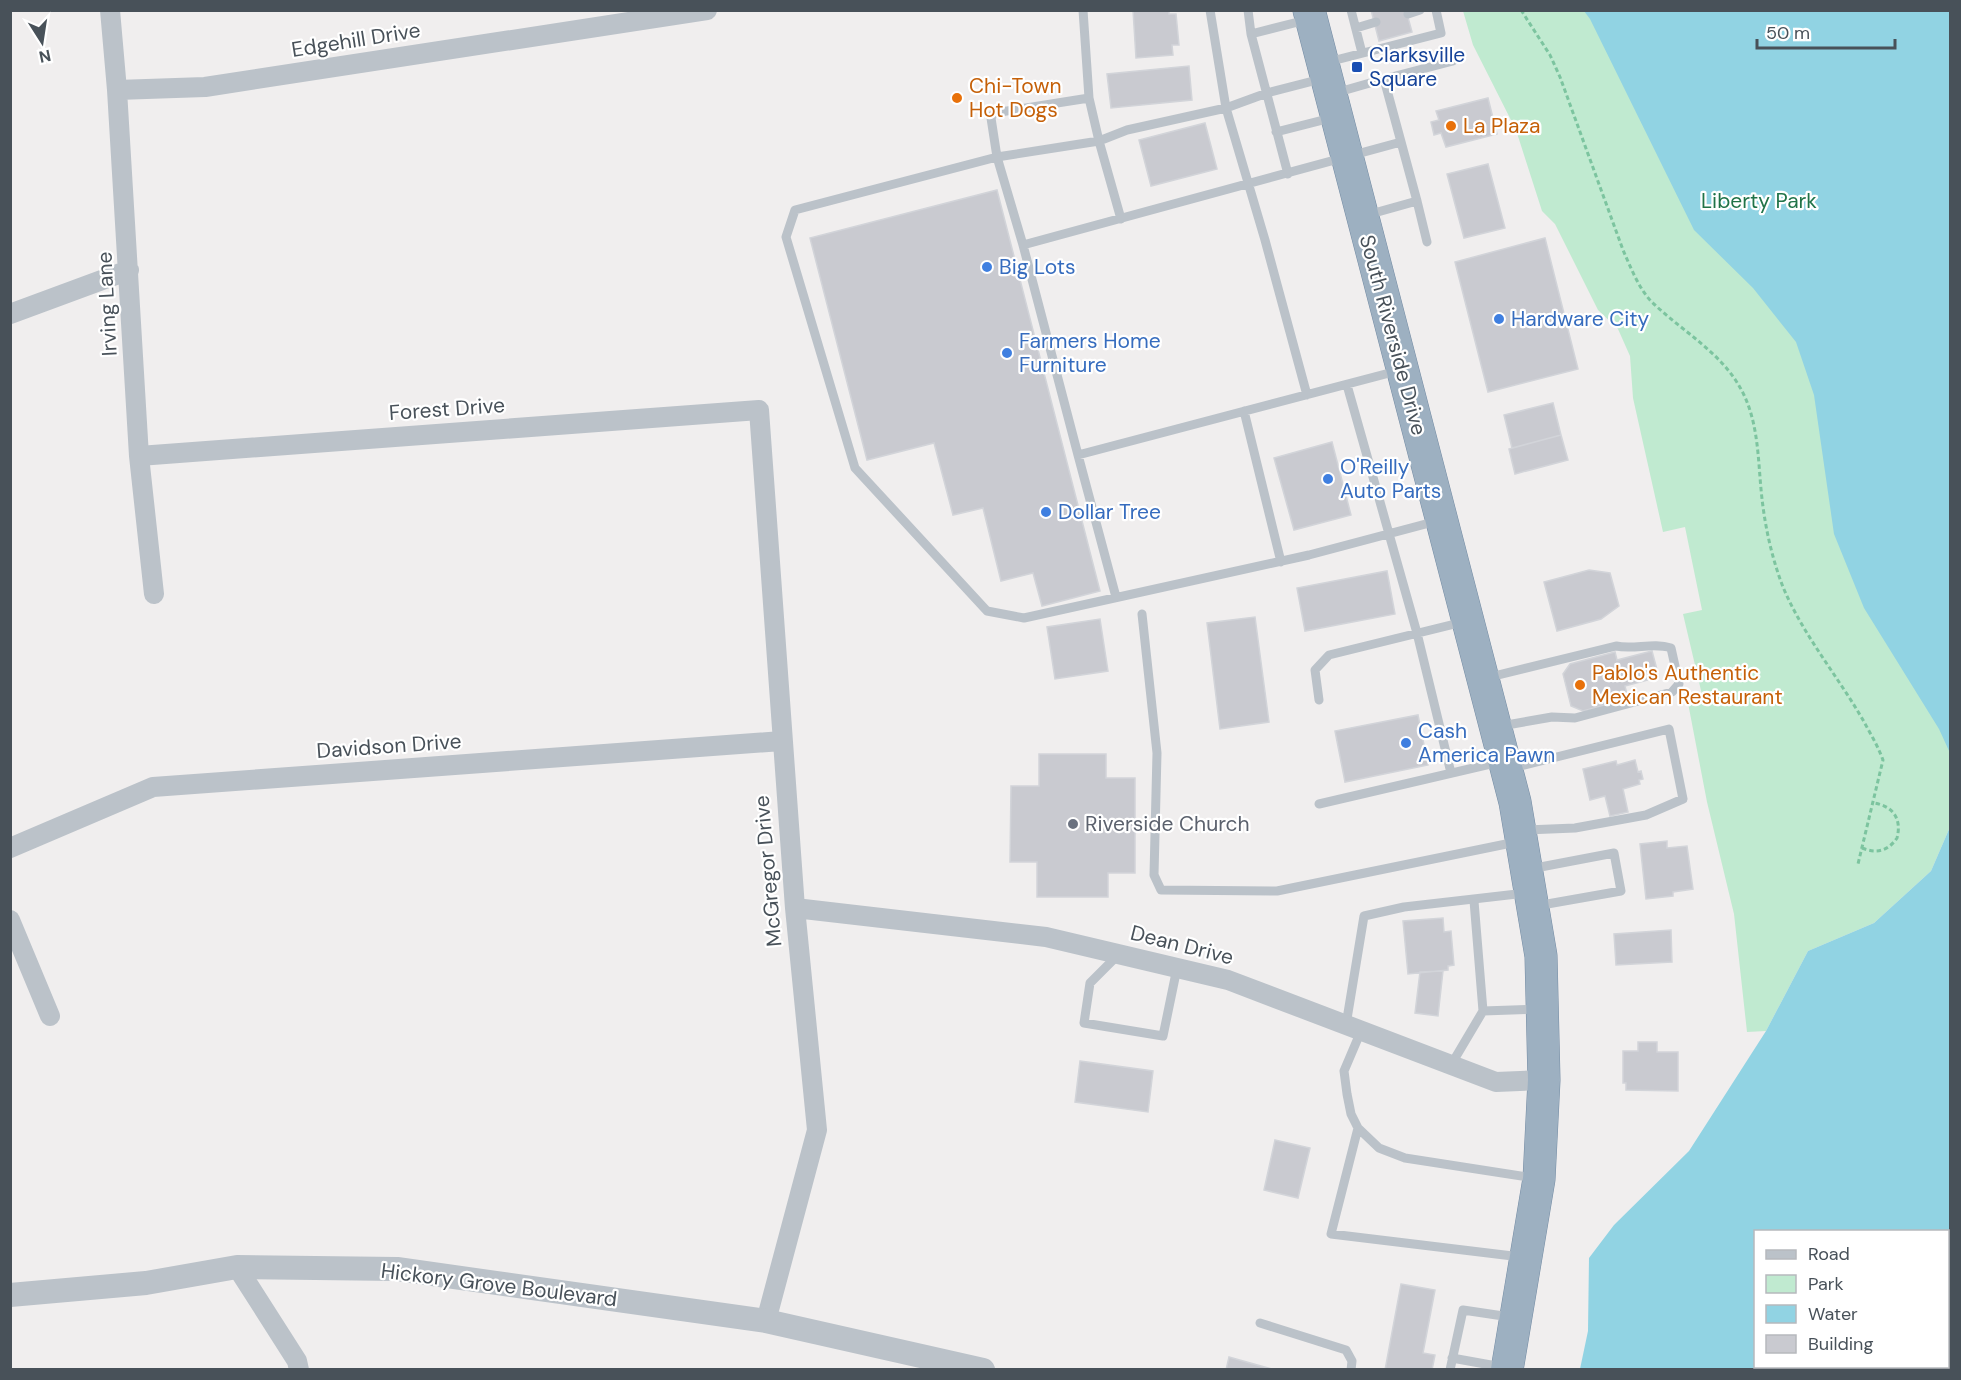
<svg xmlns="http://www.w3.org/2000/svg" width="1961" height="1380" font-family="'DM Sans',sans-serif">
<rect width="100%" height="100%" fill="#f0eeee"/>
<path fill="#c0ead0" d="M1463,11H1950V827L1931,871L1874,923L1808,951L1766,1031L1747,1032L1734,914L1707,802L1688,703L1703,699L1683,614L1702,610L1685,527L1663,532L1633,398L1630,356L1618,329L1598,310L1555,224L1542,211L1516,130L1473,45Z"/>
<path fill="#91d3e3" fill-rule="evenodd" d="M1584,11H1950V753L1939,729L1864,608L1834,534L1814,395L1796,342L1753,288L1694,230L1590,19Z
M1950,827V1369H1580L1588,1331L1589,1258L1614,1225L1689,1151L1766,1031L1808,951L1874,923L1931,871ZM1756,1232H1948V1366H1756Z"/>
<path fill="#c9cad0" stroke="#d2d4d9" stroke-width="1.5" d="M1133,10H1169V14H1176L1179,45H1172L1173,55L1136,58Z
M1371,10H1406L1412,32L1379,41Z
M1189,66L1192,100L1111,108L1107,74Z
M1488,98L1497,134L1446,147L1441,133L1434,135L1431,122L1439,120L1436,111Z
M1205,123L1217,169L1151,186L1139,140Z
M1488,164L1505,228L1464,238L1447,174Z
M997,190L1100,591L1042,606L1033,573L1001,581L983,508L953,515L934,443L867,460L810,238Z
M1545,238L1578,369L1488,392L1455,262Z
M1553,403L1561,435L1512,448L1504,415Z
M1561,435L1568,460L1515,474L1509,449Z
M1332,442L1351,515L1294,530L1274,458Z
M1589,570L1610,573L1619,606L1601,619L1557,631L1544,582Z
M1387,571L1395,614L1305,631L1297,588Z
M1255,617L1269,722L1220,729L1207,623Z
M1100,619L1108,671L1055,679L1047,627Z
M1652,651L1659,677L1625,686L1628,699L1583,711L1571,706L1563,674L1570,664L1615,652L1617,660Z
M1418,715L1428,765L1345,782L1335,731Z
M1039,754H1106V778H1135V873H1108V897H1037V862H1010L1011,786H1039Z
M1635,760L1638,772L1641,771L1643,779L1639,780L1640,784L1623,789L1628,812L1610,816L1605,796L1590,800L1583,769L1616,761L1617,765Z
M1667,841V848L1687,846L1693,889L1673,892V896L1646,899L1640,844Z
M1443,918L1444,932L1451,931L1454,965L1448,966V970L1408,974L1403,921Z
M1671,930L1672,962L1616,965L1614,934Z
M1443,971L1438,1016L1415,1013L1420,972Z
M1638,1042H1657V1052H1678V1091L1626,1090V1083H1623V1051H1638Z
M1080,1061L1153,1071L1148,1112L1075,1102Z
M1275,1140L1310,1148L1298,1198L1264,1190Z
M1401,1284L1435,1290L1423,1353L1435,1355L1432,1370H1385Z
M1229,1357L1275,1370H1226Z"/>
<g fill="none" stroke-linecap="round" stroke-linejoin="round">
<g stroke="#758ca4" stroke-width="33">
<path id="trunk" d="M1309,10L1515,802L1541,956L1544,1080L1539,1179L1507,1370"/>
</g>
<path stroke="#7cc49f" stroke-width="3" stroke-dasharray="4.5 3" stroke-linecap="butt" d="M1521,10L1550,55L1560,77L1623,250C1631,268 1640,292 1655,305C1686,334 1725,355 1744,395C1758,425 1758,457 1761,489C1764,522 1771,556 1783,587C1803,635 1837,675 1863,720C1870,733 1878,746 1883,760L1858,864
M1862,848C1877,854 1888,851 1897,838C1902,819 1893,806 1874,803"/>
<path stroke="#bbc2c9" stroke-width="9" d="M1083,10L1089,98L994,113L991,118L997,157L795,210L786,237L855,468L987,611L1024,618L1309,555L1437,521
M1210,10L1226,108L1265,240L1307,395
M1248,10L1251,34L1288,174
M1351,10L1362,53
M1408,14L1420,10
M1356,28L1376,22
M1251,34L1306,20
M1328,62L1441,33L1436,10
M1384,79L1453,61
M1335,93L1384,79L1417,201L1367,215
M1089,98L1099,141L1121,219
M1276,132L1331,118
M1417,201L1427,242
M1023,245L997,157L1099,141L1127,130L1226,108L1267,93L1321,79
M1397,371L1078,455L1023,245L1401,142
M1347,385L1417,633L1451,773
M1244,411L1281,562
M1078,455L1116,597
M1142,614L1157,753L1154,875L1161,890L1277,891L1516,842
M1486,678L1616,646C1634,650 1653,642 1671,648L1679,684L1672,692L1575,718L1552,717L1501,726
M1319,700L1315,670L1329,655L1463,622
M1512,768L1669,729L1683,799L1646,815L1575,828L1526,830
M1319,804L1499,762
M1530,869L1614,853L1621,891L1536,906
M1118,955L1090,983L1084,1023L1163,1036L1177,968
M1483,1011L1538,1009
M1346,1025L1364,916L1404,907L1526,893
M1361,1031L1344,1071L1347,1094L1351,1114L1358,1128L1379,1148L1405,1158L1534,1178
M1451,1065L1483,1011L1474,901
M1358,1128L1331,1234L1521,1257
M1260,1323L1346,1350L1352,1361L1351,1370
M1452,1358L1502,1367
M1450,1370L1463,1310L1510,1317"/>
<path stroke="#bbc2c9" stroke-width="20" d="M110,10L117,90L139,456L154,594
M117,90L205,87L707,10
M10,314L129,270
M139,456L759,410L795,908L817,1130L766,1321
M10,848L153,787L782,741
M795,908L1046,937L1228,980L1496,1082L1544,1080
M10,920L50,1016
M237,1267L297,1361L299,1370"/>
<path stroke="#bbc2c9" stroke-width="24" d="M10,1295L146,1283L237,1267L397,1269L766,1321L983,1370"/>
<use href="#trunk" stroke="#9db0c1" stroke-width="32"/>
</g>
<rect fill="#1a4fb4" stroke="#fff" stroke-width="2" x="1351" y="61" width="12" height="12" rx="3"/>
<g fill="#e8710a" stroke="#fff" stroke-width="2">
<circle cx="957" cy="98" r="6"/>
<circle cx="1451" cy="126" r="6"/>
<circle cx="1580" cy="685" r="6"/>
</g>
<g fill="#3f7fe0" stroke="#fff" stroke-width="2">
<circle cx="987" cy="267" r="6"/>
<circle cx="1499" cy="319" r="6"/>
<circle cx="1007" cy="353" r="6"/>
<circle cx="1328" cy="479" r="6"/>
<circle cx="1046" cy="512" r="6"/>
<circle cx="1406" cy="743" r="6"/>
</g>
<circle fill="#6b7280" stroke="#fff" stroke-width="2" cx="1073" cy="824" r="6"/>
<g text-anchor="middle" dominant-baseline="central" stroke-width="4.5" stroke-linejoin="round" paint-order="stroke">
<g font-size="21" fill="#485159" stroke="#fff">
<text transform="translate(356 40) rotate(-9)">Edgehill Drive</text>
<text transform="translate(107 304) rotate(-93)">Irving Lane</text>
<text transform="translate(1393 335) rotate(75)">South Riverside Drive</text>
<text transform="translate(447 409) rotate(-4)">Forest Drive</text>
<text transform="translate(389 746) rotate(-4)">Davidson Drive</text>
<text transform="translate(768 871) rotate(-95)">McGregor Drive</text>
<text transform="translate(1182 945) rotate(14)">Dean Drive</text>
<text transform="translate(499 1285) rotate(7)">Hickory Grove Boulevard</text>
</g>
<g font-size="21" fill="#164399" stroke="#fff" text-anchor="start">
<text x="1369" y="55">Clarksville<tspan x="1369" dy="24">Square</tspan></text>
</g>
<g font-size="21" fill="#c56008" stroke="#fff" text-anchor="start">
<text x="969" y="86">Chi-Town<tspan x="969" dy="24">Hot Dogs</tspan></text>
<text x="1463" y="126">La Plaza</text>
<text x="1592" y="673">Pablo's Authentic<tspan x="1592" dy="24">Mexican Restaurant</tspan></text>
</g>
<g font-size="21" fill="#207348" stroke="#fff">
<text x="1759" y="201">Liberty Park</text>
</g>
<g font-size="21" fill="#366cbe" stroke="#fff" text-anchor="start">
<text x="999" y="267">Big Lots</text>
<text x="1511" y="319">Hardware City</text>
<text x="1019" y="341">Farmers Home<tspan x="1019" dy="24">Furniture</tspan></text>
<text x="1340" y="467">O'Reilly<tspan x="1340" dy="24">Auto Parts</tspan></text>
<text x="1058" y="512">Dollar Tree</text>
<text x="1418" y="731">Cash<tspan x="1418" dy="24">America Pawn</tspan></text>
</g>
<g font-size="21" fill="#5b616d" stroke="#fff" text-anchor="start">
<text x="1085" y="824">Riverside Church</text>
</g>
</g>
<rect width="1961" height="1380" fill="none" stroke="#485159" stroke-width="24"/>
<rect x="1754" y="1230" width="195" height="138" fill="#ffffff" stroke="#b6b9bd" stroke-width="1.5"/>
<rect x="1766" y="1250" width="30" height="9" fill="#bbc2c9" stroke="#b6b9bd" stroke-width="1.5"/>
<text x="1808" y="1260" font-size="18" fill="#485159">Road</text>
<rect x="1766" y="1275" width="30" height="18" fill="#c0ead0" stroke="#b6b9bd" stroke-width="1.5"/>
<text x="1808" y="1290" font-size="18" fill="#485159">Park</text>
<rect x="1766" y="1305" width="30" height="18" fill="#91d3e3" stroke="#b6b9bd" stroke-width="1.5"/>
<text x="1808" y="1320" font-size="18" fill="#485159">Water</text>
<rect x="1766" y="1335" width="30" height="18" fill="#c9cad0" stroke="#b6b9bd" stroke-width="1.5"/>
<text x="1808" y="1350" font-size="18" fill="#485159">Building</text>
<g transform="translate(42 42) rotate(168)" stroke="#ffffff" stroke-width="4.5" paint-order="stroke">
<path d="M0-4.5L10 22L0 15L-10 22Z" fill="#485159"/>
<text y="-9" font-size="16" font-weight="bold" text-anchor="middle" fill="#485159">N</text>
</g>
<path d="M1757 39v9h138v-9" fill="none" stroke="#485159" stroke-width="3"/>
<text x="1766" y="39" font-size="18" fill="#485159" stroke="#ffffff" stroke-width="4.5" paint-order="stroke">50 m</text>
</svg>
